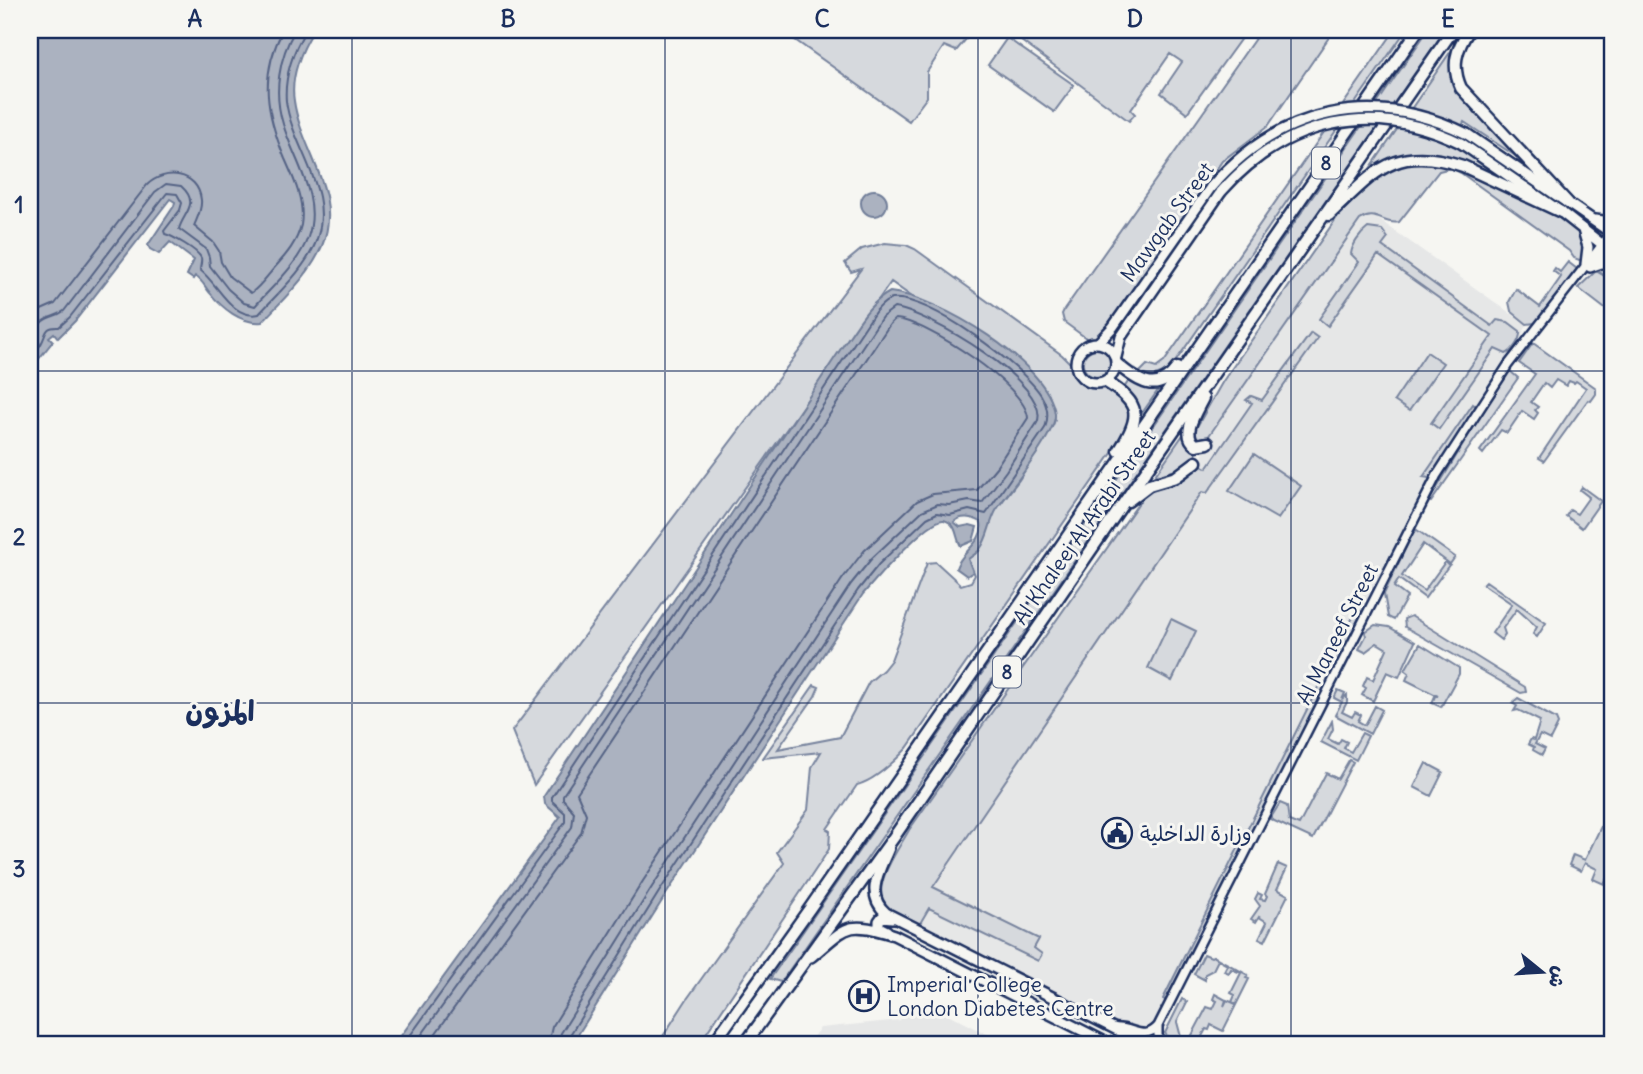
<svg xmlns="http://www.w3.org/2000/svg" width="1643" height="1074" font-family="Delius,'Playpen Sans Arabic',sans-serif">
<rect width="100%" height="100%" fill="#f6f6f2"/>
<filter id="ink" filterUnits="userSpaceOnUse"><feTurbulence type="fractalNoise" baseFrequency=".0143" numOctaves="2"/><feDisplacementMap in="SourceGraphic" scale="14" xChannelSelector="R" yChannelSelector="G"/><feConvolveMatrix kernelMatrix="1 2 1 2 8 2 1 2 1" color-interpolation-filters="sRGB"/></filter>
<g filter="url(#ink)">
<path fill="#e6e7e7" d="M1374,216L1527,325L1519,341L1438,466L1155,1027L1142,1032L1061,998L919,926L922,921L911,878L1176,485L1200,466L1207,440L1360,221L1364,218Z
M906,1008L940,1010L1006,1044H807L820,1028L900,1020Z"/>
<path fill="#d6d9dd" stroke="#78849e" stroke-width="2" d="M781,30H956L967,38L956,51L944,46L927,72V97L909,121Z
M1012,30H1247L1187,113L1161,93L1182,62L1170,54L1131,110L1135,114L1129,121L1013,35Z
M1261,30H1334L1268,126L1222,161L1105,332L1096,338H1086L1064,322L1062,314L1064,310Z
M1395,30H1406L1173,365C1162,376 1154,378 1138,374L1147,365L1156,368L1164,362Z
M1428,30H1445L781,982L770,979Z
M1007,38L1074,85L1054,112L988,65Z
M1453,48L1452,73L1523,161L1464,122L1454,142L1475,154L1509,181C1476,167 1444,147 1408,156C1393,159 1381,170 1367,173Z
M1424,161L1449,162L1552,212L1580,233L1585,242V258L1582,261L1574,258L1569,251L1461,173L1451,168L1439,171L1399,222C1384,226 1376,209 1360,220L1208,437L1199,440L1195,437V430L1223,381L1338,216L1374,179L1392,167Z
M1368,228L1382,230L1388,238L1382,246L1492,326L1497,320L1508,322L1520,331C1521,339 1513,351 1506,354L1495,349L1439,429L1431,423L1492,336L1378,255L1328,326L1319,319L1359,262L1351,254C1352,245 1360,234 1368,228Z
M885,243L906,245L915,249L1062,355L1071,364L1075,375L1085,385L1107,387L1123,396L1132,418L1128,430L907,748C894,762 876,780 857,785L827,829L830,831L829,849L822,860L699,1044H658L687,999L784,863L777,852L808,810L812,767L821,752L763,758L814,685L819,687L815,696L778,749L840,737L869,682L883,670L891,660L927,563L936,562L961,585L971,582L975,575L968,559L979,551L995,511L1019,480L1053,425L1055,420L1049,395L891,282L534,785L512,731L861,269L851,272L845,263L862,249Z
M1568,262L1577,269L1535,323L1527,324L1511,311L1509,302L1516,289L1540,307L1561,277L1553,271L1555,268L1560,272Z
M1605,264H1613V271L1607,278L1613,283V315L1578,288L1596,271L1606,277L1597,270Z
M1311,333L1318,338L1207,493L1202,492L933,887L1039,939L1034,948L1042,954L1038,961L929,908L919,925C909,920 898,916 889,909C866,892 899,849 909,830L1145,494L1155,487L1186,478L1200,464L1207,468L1252,403L1246,400L1251,396L1262,400Z
M1533,343L1596,388V394L1591,401L1588,400L1544,461L1539,458L1586,388L1576,381L1574,383L1569,381L1566,386L1556,380L1550,388L1544,383L1531,402L1538,407L1535,410L1538,413L1534,419L1522,411L1507,433L1501,430L1483,454L1480,451L1535,374L1519,363Z
M1083 363a14 14 0 1 1 28 0a14 14 0 1 1-28 0Z
M1427,352L1443,363L1409,411L1394,401Z
M1510,371L1518,378L1431,502L1429,501L1496,390Z
M1130,379L1161,386L1140,416L1137,402L1124,388Z
M1473,404L1477,407L1435,474L1429,478L1423,477Z
M1187,429C1190,436 1195,444 1196,451C1198,471 1164,476 1151,481Z
M1254,454L1301,486L1278,519L1229,491Z
M1582,487L1601,501L1582,528L1566,516L1570,510L1577,514L1589,497L1580,490Z
M1417,530L1455,557L1450,564L1423,544L1402,576L1424,591L1445,562L1449,565L1425,598L1399,579L1394,587L1407,597L1394,620L1388,617L1384,594L1413,532Z
M1486,581L1546,623L1537,637L1533,634L1537,627L1517,609L1503,628L1505,634L1501,640L1492,633L1512,604L1483,584Z
M1357,609L1362,612L1169,1002L1163,999Z
M1411,616L1525,687L1526,692L1521,693L1405,627L1404,619Z
M1171,619L1196,631L1172,681L1148,668Z
M1375,625L1389,627L1415,642L1399,677L1387,672L1373,701L1362,695L1366,688L1363,686L1367,677L1373,680L1387,649L1377,643L1365,652L1359,649L1366,636L1365,632Z
M1420,644L1459,668V674L1441,707L1432,703L1435,696H1438L1406,680L1409,673L1405,670Z
M1338,690L1345,693L1342,700L1347,695V702L1342,712L1352,717L1355,712L1361,715L1358,721L1365,725L1375,706L1382,710L1370,734L1335,715L1342,702L1334,698Z
M1518,698L1556,719L1558,724L1550,740L1540,735L1535,744L1545,749L1542,755L1533,750L1534,747L1528,744L1531,739L1534,740L1540,721L1518,710L1514,711L1517,706L1512,703Z
M1332,721L1333,729L1328,739L1338,744L1341,739L1347,742L1344,748L1351,752L1362,733L1368,736L1356,760L1321,742Z
M1349,760L1353,762L1313,839L1270,819L1280,803L1287,806L1289,821L1299,825L1326,773L1338,779Z
M1426,763L1443,772L1431,796L1414,787Z
M1605,818L1613,822V865L1604,884L1593,879L1597,869L1585,863L1581,871L1569,865L1573,855L1585,860Z
M1278,864L1287,868L1277,889L1288,895L1265,941L1259,938L1267,922L1259,917L1256,922L1251,919L1260,906L1255,899L1258,893L1262,895L1260,899L1265,900L1267,896L1265,894Z
M1204,954L1211,957L1213,956L1248,975L1246,978L1249,979L1223,1031L1211,1025L1209,1030L1206,1029L1198,1044H1172L1165,1033L1182,999L1187,1002L1177,1022L1181,1037L1189,1041L1207,1007L1213,1009L1217,1001L1213,999L1215,994L1226,1000L1224,1006L1227,1000L1236,1004L1232,1002L1235,995L1231,993L1241,973L1231,969L1229,973L1224,971L1227,965L1218,960L1213,970L1205,974V980L1194,974Z"/>
<path fill="#abb2c0" stroke="#717e99" stroke-width="2" d="M30,30H314C301,50 290,77 294,101C301,151 344,194 322,246C310,275 283,299 262,322C241,324 222,308 210,293C204,286 203,281 195,276L193,279L187,275L194,260L170,242L159,254L150,249L148,245L174,206L175,202L170,199L75,321L58,338L54,333L49,337L53,341L30,370Z
M861 203a13 13 0 1 1 26 0a13 13 0 1 1-26 0Z
M890,292C937,296 1049,363 1055,414C1057,434 1008,491 997,509C989,522 989,537 980,549C977,553 972,556 968,559L973,572L967,576L956,568C962,550 985,542 981,522C972,517 961,515 954,522L960,527L970,525L977,527L973,541L961,546C955,537 958,524 944,520C930,517 874,581 863,594L665,896L572,1044H395L560,817L545,804L544,796L846,341C859,323 869,303 890,292Z"/>
<g fill="none" stroke-linecap="round" stroke-linejoin="round">
<path stroke="#556385" stroke-width="2" d="M30,320L39,311L55,304L147,185C164,168 198,171 201,200C202,210 197,218 194,226L213,242L219,251L221,262L230,277L251,293C260,287 268,275 276,266C287,254 297,242 301,225C305,202 294,179 285,159C266,114 259,75 283,30
M30,345C35,337 34,329 42,322C49,316 56,317 64,311L155,192L166,184L181,186C201,204 183,213 179,229L206,249L209,257L210,266L228,289L244,303L255,306C273,286 299,263 308,237C322,197 294,161 283,124C273,93 279,57 295,30
M30,359C33,354 38,349 41,344C47,334 44,326 59,327L70,317L167,193L177,194L182,203L180,210L164,231L165,234C172,236 198,250 201,258C202,262 200,266 200,270C218,283 231,320 259,314C278,293 304,270 315,244C337,193 292,149 286,101C284,77 293,50 306,30
M404,1044L565,822V813L552,801V797L875,312C880,307 885,300 892,299C926,293 1026,368 1042,397C1048,407 1049,417 1045,428L986,514L969,510L950,515L937,513L927,518L879,564L858,590L659,892L568,1038L567,1044
M415,1044L572,827L574,812L563,799V795L882,317L894,308C926,311 1054,385 1037,423L1006,471L982,503L969,501L949,505L938,504L922,511L872,558L851,584L652,887L561,1033L558,1044
M428,1044L581,833L586,814L577,793L890,324L895,319C925,320 1027,387 1028,418L997,466L977,490L933,494L917,501L864,551L843,578L643,881L552,1027L548,1044"/>
<g stroke="#1b2f5e" stroke-width="12">
<path id="tertiary" d="M1591,266L1613,243
M1158,1027V1035L1161,1044
M1114,1028C1132,1026 1144,1042 1158,1026L1437,475L1508,365L1611,233"/>
</g>
<g stroke="#1b2f5e" stroke-width="14">
<path id="secondary" d="M1467,134L1613,234
M1461,143L1561,212L1613,253
M1595,220L1613,222
M1583,230L1588,247L1586,264
M1590,267L1604,262H1613
M1076 363a20 20 0 1 1 40 0a20 20 0 1 1-40 0Z
M1098,343L1113,327L1211,187
M1116,357L1121,337L1221,192
M889,848C880,870 864,894 886,913L1145,1044
M887,931L879,927V921L882,917L892,918
M811,957C848,926 846,920 894,935L1109,1044"/>
</g>
<g stroke="#1b2f5e" stroke-width="15">
<path id="trunk" d="M1469,30C1456,49 1451,66 1461,88L1568,203
M1329,215C1375,172 1394,143 1463,166L1561,212
M1117,364C1137,381 1157,396 1177,368
M1106,382C1142,404 1141,417 1119,451
M1203,398C1197,411 1180,434 1196,445L1208,443
M1128,501L1149,485L1176,477L1196,462
M713,1044L810,908L1418,30
M745,1044L894,837L1120,508L1453,30"/>
</g>
<use href="#tertiary" stroke="#f6f6f2" stroke-width="7"/>
<use href="#secondary" stroke="#f6f6f2" stroke-width="9"/>
<use href="#trunk" stroke="#f6f6f2" stroke-width="10"/>
<g stroke="#1b2f5e" stroke-width="14" stroke-linecap="butt">
<path id="secondary-bridge" d="M1211,187C1279,108 1374,88 1467,134
M1221,192C1285,119 1374,100 1461,143"/>
</g>
<use href="#secondary-bridge" stroke="#f6f6f2" stroke-width="9"/>
</g>
</g>
<path fill="none" stroke="#1b2f5e" stroke-width="2" stroke-opacity="0.55" d="M352,30V1044M665,30V1044M978,30V1044M1291,30V1044M30,371H1613M30,703H1613"/>
<defs>
<g id="civic-ring" transform="scale(1.575)"><circle r="9.5" fill="#f6f6f2" stroke="#1b2f5e" stroke-width="1.5"/><path d="M-.6-6.5H3V-4.5H.6V-3L4-1V1h2V6H-6V1h2V-1L-.6-3ZM-1.2 2.5V6h2.4V2.5Z" fill="#1b2f5e"/></g>
<g id="hospital-ring" transform="scale(1.575)"><circle r="9.5" fill="#f6f6f2" stroke="#1b2f5e" stroke-width="1.5"/><path d="M-5-5h3v3.5h4V-5h3V5h-3V1.5h-4V5h-3Z" fill="#1b2f5e"/></g>
</defs>
<g fill-rule="evenodd">
<use href="#civic-ring" x="1117" y="833"/>
<use href="#hospital-ring" x="864" y="996"/>
</g>
<g text-anchor="middle" dominant-baseline="central" stroke-width="6" stroke-linejoin="round" paint-order="stroke">
<g fill="#f6f6f2" stroke="#5d6b8a" stroke-width="2">
<rect x="1312" y="147.5" width="28" height="31" rx="5"/>
<rect x="993" y="656.5" width="28" height="31" rx="5"/>
</g>
<g font-size="19" font-weight="bold" fill="#1b2f5e">
<text x="1326" y="163">8</text>
<text x="1007" y="672">8</text>
</g>
<g font-size="21" fill="#1b2f5e" stroke="#f6f6f2">
<text transform="translate(1167 222) rotate(-54)">Mawgab Street</text>
<text transform="translate(1084 527) rotate(-55)">Al Khaleej Al Arabi Street</text>
<text transform="translate(1337 634) rotate(-63)">Al Maneef Street</text>
</g>
<g font-size="21" fill="#1b2f5e" stroke="#f6f6f2" text-anchor="start">
<text x="1140" y="833">وزارة الداخلية</text>
<text x="887" y="984">Imperial College<tspan x="887" dy="24">London Diabetes Centre</tspan></text>
</g>
<g font-size="28" font-weight="bold" fill="#1b2f5e" stroke="#f6f6f2">
<text x="220" y="711">المزون</text>
</g>
</g>
<rect width="1643" height="1074" fill="none" stroke="#f6f6f2" stroke-width="77"/>
<g transform="translate(1542 972) rotate(108)" stroke="#f6f6f2" stroke-width="5" paint-order="stroke">
<path d="M0-5L12 26L0 18L-12 26Z" fill="#1b2f5e"/>
<text y="-10" font-size="19" font-weight="bold" text-anchor="middle" fill="#1b2f5e">ش</text>
</g>
<rect x="38" y="38" width="1566" height="998" fill="none" stroke="#1b2f5e" stroke-width="2.5"/>
<g font-size="23" text-anchor="middle" font-weight="bold" fill="#1b2f5e">
<text x="195" y="27">A</text>
<text x="508" y="27">B</text>
<text x="822" y="27">C</text>
<text x="1135" y="27">D</text>
<text x="1448" y="27">E</text>
<text x="19" y="213">1</text>
<text x="19" y="545">2</text>
<text x="19" y="877">3</text>
</g>
</svg>
